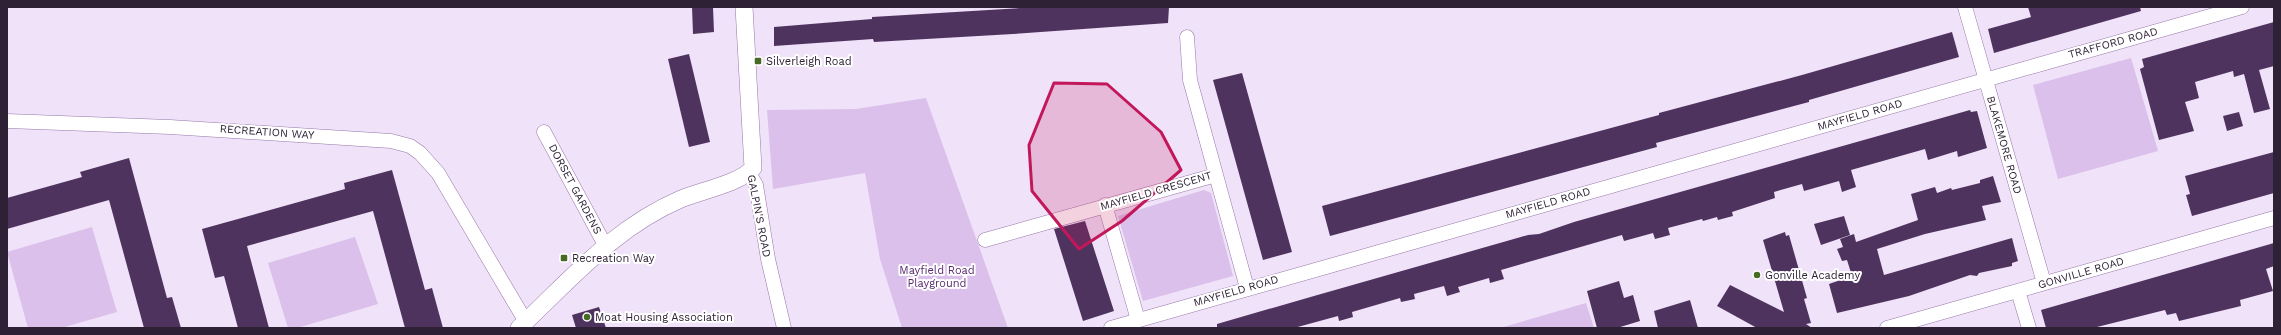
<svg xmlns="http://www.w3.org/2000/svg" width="2281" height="335" font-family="'Work Sans',sans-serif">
<rect width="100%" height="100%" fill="#f0e2f8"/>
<path fill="#dac0ea" d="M2131,58L2158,151L2058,179L2033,85Z
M926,98L1008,328H902L880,259L865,173L773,189L767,110L856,109Z
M1204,190L1211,193L1233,276L1143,301L1118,216Z
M92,227L117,312L61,328H28L7,252Z
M355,237L378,304L297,328H288L268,263Z
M1586,303L1594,328H1500Z"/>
<path fill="#4f335f" d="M692,7H713L714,32L693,34Z
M1038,7H1169L1168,23L1013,34L874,42L873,39L774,46V27L872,19V17Z
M2028,7H2140L2141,11L1994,53L1988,29L2031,17Z
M2274,22V66L2259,70L2270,109L2254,113L2244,74L2234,77L2233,71L2195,82L2199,98L2185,102L2194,131L2159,140L2140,69L2144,67L2142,59Z
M1952,32L1959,57L1809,100V102L1656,143L1657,147L1330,236L1322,206L1659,115V113L1802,75Z
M689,54L710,142L689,147L668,59Z
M1242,73L1292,252L1263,260L1213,80Z
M1970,110L1971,112L1977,111L1987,148L1958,157L1957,151L1928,160L1925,149L1851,170L1856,187L1842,192L1839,181L1804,191L1802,184L1774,192L1775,198L1732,212L1733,216L1718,220L1717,217L1703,221L1702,219L1668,228L1670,235L1655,239L1653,233L1624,241L1622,235L1501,270L1504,279L1490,283L1489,278L1458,287L1460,292L1447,296L1444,286L1414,294L1415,299L1401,302L1400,298L1352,312L1353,317L1339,321L1338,316L1294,328H1217V324L1314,296L1528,235L1539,234L1574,222Z
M2239,112L2243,126L2227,131L2223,116Z
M2274,152V193L2192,216L2186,195L2190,194L2185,176Z
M129,158L167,298L172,297L181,328H144L109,200L7,229V198L82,177L80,172Z
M392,170L425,290L432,288L443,328H405L373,211L247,246L269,328H238L224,276L215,278L202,229L345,189L344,183Z
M1993,176L2001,202L1982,206L1986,220L1925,234L1877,249L1884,275L2012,238L2018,261L2012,263V266L1979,273L1977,276L1970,275L1909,296L1837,313L1829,284L1852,276L1847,260L1842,261L1837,249L1843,247L1840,239L1854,234L1856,242L1918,220L1911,194L1935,187L1937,193L1951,188L1952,190L1980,183V180Z
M1844,216L1850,235L1821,245L1814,224Z
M1085,221L1114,311L1083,321L1054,229Z
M1785,232L1786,236L1789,235L1807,298L1804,299L1811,323L1806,324L1812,328H1757L1717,306L1730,285L1784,312L1763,240Z
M2274,243V266L2266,269L2273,291L2240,300L2241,306L2179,321L2176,313L2167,315L2165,310L2093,328H2046L2041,310Z
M1619,281L1624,298L1633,295L1640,321L1617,328H1597L1587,291Z
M1690,300L1698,328H1658L1654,311Z
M599,307L606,328H576L572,315Z"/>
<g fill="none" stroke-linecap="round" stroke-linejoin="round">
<g stroke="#9778aa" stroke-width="15">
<path id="minor" d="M1965,7L2044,283
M1187,37L1190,80L1247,288
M7,121L170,127L391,141L410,146L420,153L438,173L526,322
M544,132L605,245
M749,173L756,185L768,259L784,328
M1105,205L1138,320
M985,240L1216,175
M2018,291L2029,328
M1111,328L2242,7
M1887,328L2274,218"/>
</g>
<g stroke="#9778aa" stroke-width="18">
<path id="tertiary" d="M519,328C570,280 615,227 681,199C700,191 741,183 753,168L744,7"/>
</g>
<use href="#minor" stroke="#fff" stroke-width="14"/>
<use href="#tertiary" stroke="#fff" stroke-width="17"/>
</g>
<path fill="#c2185b" fill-opacity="0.2" stroke="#c2185b" stroke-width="3" stroke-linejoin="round" d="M1054,83L1107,84L1161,132L1181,170L1122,221L1079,249L1032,191L1029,145Z"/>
<g fill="#466b24" stroke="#fff" stroke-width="1.5">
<rect x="754" y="57" width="8" height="8" rx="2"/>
<rect x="560" y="254" width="8" height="8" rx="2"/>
<circle cx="1757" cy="275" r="4"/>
<circle cx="587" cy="317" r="4"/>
</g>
<g text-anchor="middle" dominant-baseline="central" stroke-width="4" stroke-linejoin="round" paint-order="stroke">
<g font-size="11" fill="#2e2135" stroke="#fff">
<text transform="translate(2113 43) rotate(-15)">TRAFFORD ROAD</text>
<text transform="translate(1860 115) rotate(-16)">MAYFIELD ROAD</text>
<text transform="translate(267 132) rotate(4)">RECREATION WAY</text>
<text transform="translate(2004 145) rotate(74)">BLAKEMORE ROAD</text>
<text transform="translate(575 189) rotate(62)">DORSET GARDENS</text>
<text transform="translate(1156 191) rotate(-16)">MAYFIELD CRESCENT</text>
<text transform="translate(1548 203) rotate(-16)">MAYFIELD ROAD</text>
<text transform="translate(759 216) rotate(79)">GALPIN'S ROAD</text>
<text transform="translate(2081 273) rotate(-16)">GONVILLE ROAD</text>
<text transform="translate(1236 291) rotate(-16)">MAYFIELD ROAD</text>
</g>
<g font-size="11" fill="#2e2135" stroke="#fff" text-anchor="start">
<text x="766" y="61">Silverleigh Road</text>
<text x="572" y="258">Recreation Way</text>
<text x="1765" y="275">Gonville Academy</text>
<text x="595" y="317">Moat Housing Association</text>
</g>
<g font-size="11" fill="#56296d" stroke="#fff">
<text x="937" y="270">Mayfield Road<tspan x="937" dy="13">Playground</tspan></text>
</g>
</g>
<rect width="2281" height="335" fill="none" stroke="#2e2135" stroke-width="16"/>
</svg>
